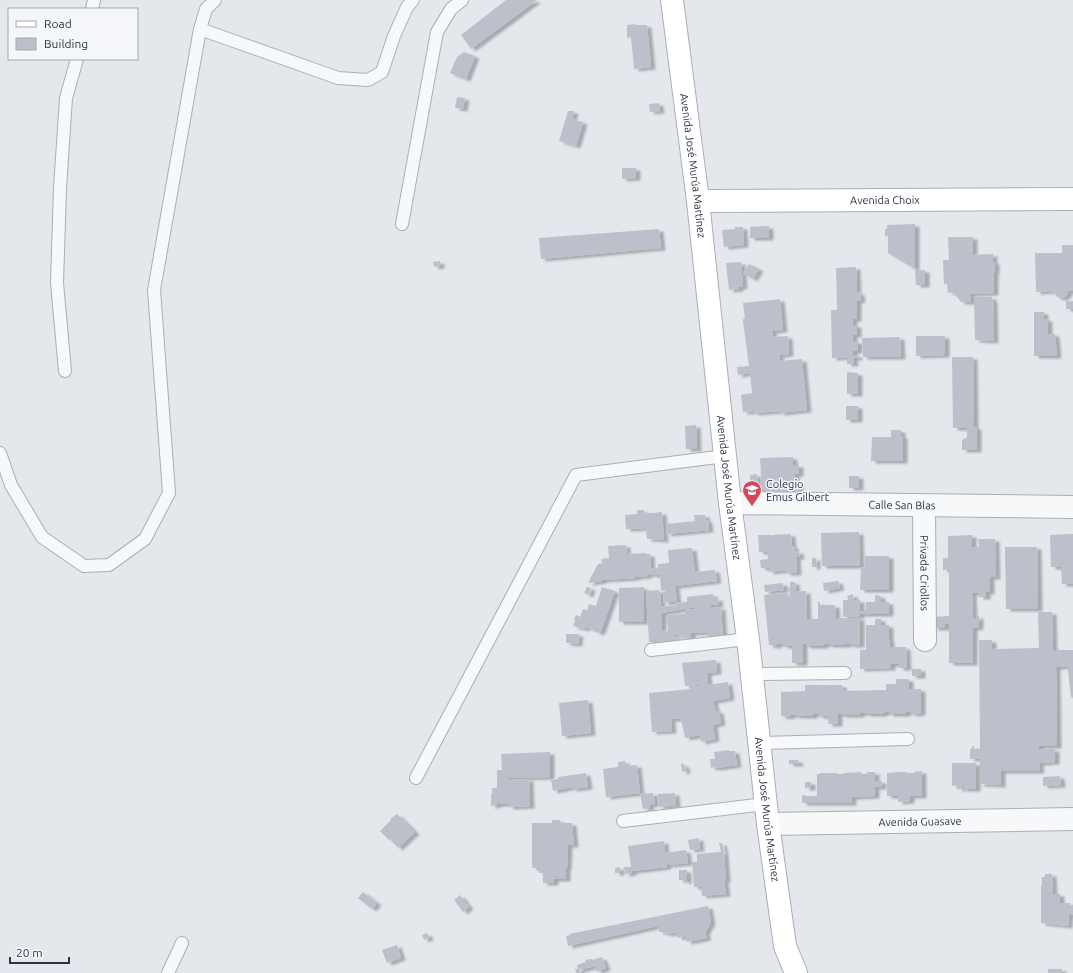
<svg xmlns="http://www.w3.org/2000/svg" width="1073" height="973" font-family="Ubuntu,sans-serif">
<defs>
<filter id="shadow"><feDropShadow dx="4.5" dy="2.5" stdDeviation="1" flood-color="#0004"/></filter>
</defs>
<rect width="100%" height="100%" fill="#e4e7ec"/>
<path fill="#bbc0ca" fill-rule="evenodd" filter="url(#shadow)" d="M506,0H537L471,49L461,35Z
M635,24V25H647L651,67L634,69L631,37L627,38V25Z
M464,52L475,56L466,79L450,73L457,57Z
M457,97L465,98L463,109L455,108Z
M659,103L660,111L650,112L649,104Z
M568,111H574L572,119L583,122L576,146L559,141Z
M622,168H636V178L622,179Z
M915,224V269L888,253V236H885V229H887V225Z
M769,226V238H750V227Z
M735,227H743L744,245L724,247L722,230L735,229Z
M659,229L661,248L541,259L539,238Z
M948,237H973V255L993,254V262H995V272H994V293L970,294L971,302H961L953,292L948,293L947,284H944L943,260H949Z
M1062,245H1073V291H1068V293L1065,297L1061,298L1057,297L1053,291L1036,292L1035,253H1062Z
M440,261V266L434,267L433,262Z
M741,262L743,286L739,287V289L729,290L726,263Z
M749,264L759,269L753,279L743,273Z
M856,267L857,293L860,292L861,300L857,301V319H853V325H857V335H853V341H858V351H853V355H858V358H853L854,364H847V357L832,358L831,310H837L836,268Z
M915,270H925V285H916Z
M974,297H992V300H993L994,341L975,340Z
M780,299L783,330L772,331L773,337L788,336L789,354L779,355L780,361L802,359L807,410L780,413V411L754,413V411L743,412L741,395L752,393L750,373L738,375L737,367L749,366L743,321V319H745L743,303Z
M1066,301H1073V309H1066Z
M1034,312H1044V319H1048V334H1055L1057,356H1034Z
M916,336H945V355L916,356Z
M900,337L901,357H863L862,338Z
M952,357H973L974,427H977V450H962V440L967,437V428H953Z
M847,372L858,373V394H847Z
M846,406H858V420H846Z
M696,425L697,449H686L685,426Z
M891,430H901V436H903V461H871L872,437H891Z
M793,457V465H799V474H795V482H799V492H761V485H760L761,474L760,458Z
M757,474L759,487L751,489L750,475Z
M849,476H859V488H849Z
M637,510H644V514L662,512L664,540L647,539L646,528L626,529L625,515L637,514Z
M694,515H705L706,520H708L709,530L667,534L666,524L695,521Z
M859,532L860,566H822L821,533Z
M791,534L792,546H794L795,552L799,551L800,557H796L797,573H786V570L769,572V568H761L760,560L768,559L767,552H759L758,535H771V536H772V535Z
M1073,534V584H1062L1061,567H1051L1050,535Z
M972,535V547H979L978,539H995L996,577H990V592H986V597H979V593H972L973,618H976V616H979V627L973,628V663H949V624H945V628H934L933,617L949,616V570H943V558H948V536Z
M626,545L627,554L646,553V554H650L651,574L647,575V576L635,577V578L602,580V581L588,583L598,564L602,563L601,559L609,558L608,546Z
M1005,547H1037L1038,609H1006Z
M692,548L695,572L715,570L717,581L675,586L677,601L663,603L664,601L663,592H665V590L661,591L660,575H652L651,568H658V564L669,563L668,550Z
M865,556H889V590H860L861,567H865Z
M812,558H816V567H812Z
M838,581L840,588L824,591L823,583Z
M790,582H795L796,592L806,591L807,619H818V602H820V605H835L836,618H860V645H852V644H846V645H829V644H824V646H806V644H803V663H792V646H783V644H777V646L769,645L764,595L788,593V598H790L789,588H790Z
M783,583L784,590L765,592L764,585Z
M587,587L591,588L589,595L584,593Z
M602,587L615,591L601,631L599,633L596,632V630L585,627V629L573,626L575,620L574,619L576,615L580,617L583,609L587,610L589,604L596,606Z
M644,587V622H619V588Z
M659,590V592H660L661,607L677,605L676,603L687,602V597L713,594V599L718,598L719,605H711V608L721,607L723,638L709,639L708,632L691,633V639H690V641L686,642V637L683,638V635L679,636L678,634L671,635V637L677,636V643L663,644V642H649L646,591ZM694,607V609L685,610V614L667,615L668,633H666L665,630H662V613Z
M853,594L854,600H860V611H865V610H866V602H875V595L881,596V602H889V614H860V616L843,617V600H848L847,596Z
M1038,612H1052L1053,650H1073V698L1071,697L1068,671V666L1056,667L1057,746H1039V749H1055V762L1039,763L1040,771H1001V785L980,784V759H970V749H972V746H974V749H980L979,640H992V649L1039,648Z
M875,619H881V625H889V640H890V647H906L907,668H899V664H891V668L860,669V650H866V625H875Z
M566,634H579L578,644L566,643Z
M716,660L717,672L707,673L708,684L685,686L682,663Z
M912,669H921V676H912Z
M896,679H909V689H921V713L912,714L911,712H906V714H889V712H886L883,713V714H866V713H860V715H842V714H838V724H828V716H819V714H813V716H796V715H790V717L781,716V692L805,691V685H842V687H843V691L886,690V684H896Z
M728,682L730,698L713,701L716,711H719L721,723L713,725L715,739L701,742L700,735L685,738L681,719H671L672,731L652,732L649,693L692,689V687Z
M588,700L591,733L562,736L559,703Z
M729,750V751H735L737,765L716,768V767L711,768L710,759H715L714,752Z
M550,752V777L509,778V780L529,779L530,806L509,807V804H497V805L491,806V794H492V788H497V770H502L501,754Z
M789,760H798L799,764H789Z
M625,761L626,766L637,765L640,793L606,797L603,769L618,767V762Z
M683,763V765H685L686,771L682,772L681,764Z
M952,763H976V789H963V785H961L962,789H958V785L952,786Z
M922,771V796H910V801L898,802V796H887V773L898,772H907V773H914V772Z
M861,772V774H867V772H875V781H882V787H875V796L852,797V803H802V795H805V796H817V774H820V773H837V774H843V773Z
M586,773L588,787L572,789V787L553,791L551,780L558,779V777Z
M1060,776L1061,785L1043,786V777Z
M805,782H811V788H805Z
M653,793L655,804L649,805L650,808L643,809L640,794Z
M675,793L676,805L659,807L658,794Z
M397,814L415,832L398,848L390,839L389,840L380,831L391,820L390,819Z
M552,820H560V823H572L574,845H568L567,868H566V879H554V883H543V873H539V868H532V823H552Z
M699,838L700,849L690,850L688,840Z
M664,841L665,853L686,850L688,863L669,865V864H667V867L632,871V873L625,874L624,867H631L628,846Z
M719,843H722L724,852L726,880H724L726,894L702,896L701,887H694L692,862H697V854L721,852Z
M620,867V873H615V868Z
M679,870H687V882H685V880H679Z
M1045,874H1052L1053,894H1060V903H1070V905H1073V915H1069L1068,926L1041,923V885H1042V877H1045Z
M363,892L377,903L372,909L358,898Z
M460,895L469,907L463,912L454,900Z
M708,906L711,922L705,933L707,938L687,942L686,936L678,938L677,932L668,934L662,932H659L658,926L568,946L566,936L570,935L569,934Z
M427,933L429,938L424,940L422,935Z
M397,945L401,958L387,963L382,950Z
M602,957L606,968L597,972L595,966L579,970L580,973H576L575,969H578L577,965L586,962L585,960L592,959V960Z
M1048,969H1062V973H1048Z"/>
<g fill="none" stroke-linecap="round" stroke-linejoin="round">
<g stroke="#a9aeb7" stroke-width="14">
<path id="lane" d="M92,9L94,0
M200,29L206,9L215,0
M402,224L437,32L451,9L462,0
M65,371L57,283L60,188L66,98L77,59
M0,453L11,485L42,537L84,566L109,565L145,539L169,493L154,290L200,29L338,78L368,80L382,72L394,36L407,7L413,0
M651,650L748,639
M751,674L845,673
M760,743L908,739
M416,778L576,475L725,456
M623,821L765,804
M168,973L182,943"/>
</g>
<g stroke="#a9aeb7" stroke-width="24">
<g id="street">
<path id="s1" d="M730,503L1073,507"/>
<path id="s2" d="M924,506L925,640"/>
<path id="s3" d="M768,824L1073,819"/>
</g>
</g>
<g stroke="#a9aeb7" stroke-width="24">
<g id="secondary">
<path id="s4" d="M672,0L698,201L730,503L748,639L768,824L785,946L796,973"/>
<path id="s5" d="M698,201L1073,199"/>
</g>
</g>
<use href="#lane" stroke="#f7f8fa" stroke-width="12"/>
<use href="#street" stroke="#f7f8fa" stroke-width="22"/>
<use href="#secondary" stroke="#fff" stroke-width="22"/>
</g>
<defs>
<g id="school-pin" transform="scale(1)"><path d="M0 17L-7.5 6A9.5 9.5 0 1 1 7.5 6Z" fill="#d1495b" stroke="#f4f6f9"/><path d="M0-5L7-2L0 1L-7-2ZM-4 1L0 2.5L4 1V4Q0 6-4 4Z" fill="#fff"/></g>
</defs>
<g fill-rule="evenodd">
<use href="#school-pin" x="752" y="490"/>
</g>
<g text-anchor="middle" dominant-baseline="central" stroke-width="3" stroke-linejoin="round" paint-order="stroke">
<g font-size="11" fill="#2b3445" stroke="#f4f6f9">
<text stroke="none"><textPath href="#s4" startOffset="167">Avenida José Murúa Martínez</textPath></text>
<text stroke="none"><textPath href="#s5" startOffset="187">Avenida Choix</textPath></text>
<text stroke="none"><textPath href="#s4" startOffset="491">Avenida José Murúa Martínez</textPath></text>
<text stroke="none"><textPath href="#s1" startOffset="172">Calle San Blas</textPath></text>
<text stroke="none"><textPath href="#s2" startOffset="67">Privada Criollos</textPath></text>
<text stroke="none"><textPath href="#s4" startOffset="815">Avenida José Murúa Martínez</textPath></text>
<text stroke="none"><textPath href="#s3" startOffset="152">Avenida Guasave</textPath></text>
</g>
<g font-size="11" fill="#2b3445" stroke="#f4f6f9" text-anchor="start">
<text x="766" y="484">Colegio<tspan x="766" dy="13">Emus Gilbert</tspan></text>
</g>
</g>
<rect x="8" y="8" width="130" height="52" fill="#f4f6f9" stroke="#a4a8b1"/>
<rect x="16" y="21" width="20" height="6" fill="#ffffff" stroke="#a4a8b1"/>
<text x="44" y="28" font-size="12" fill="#2b3445">Road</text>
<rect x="16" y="38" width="20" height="12" fill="#bbc0ca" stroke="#a4a8b1"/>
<text x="44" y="48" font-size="12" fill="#2b3445">Building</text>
<path d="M10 957v6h59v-6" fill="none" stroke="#2b3445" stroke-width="2"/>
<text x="16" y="957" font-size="12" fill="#2b3445" stroke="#f4f6f9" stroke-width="3" paint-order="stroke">20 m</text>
</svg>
